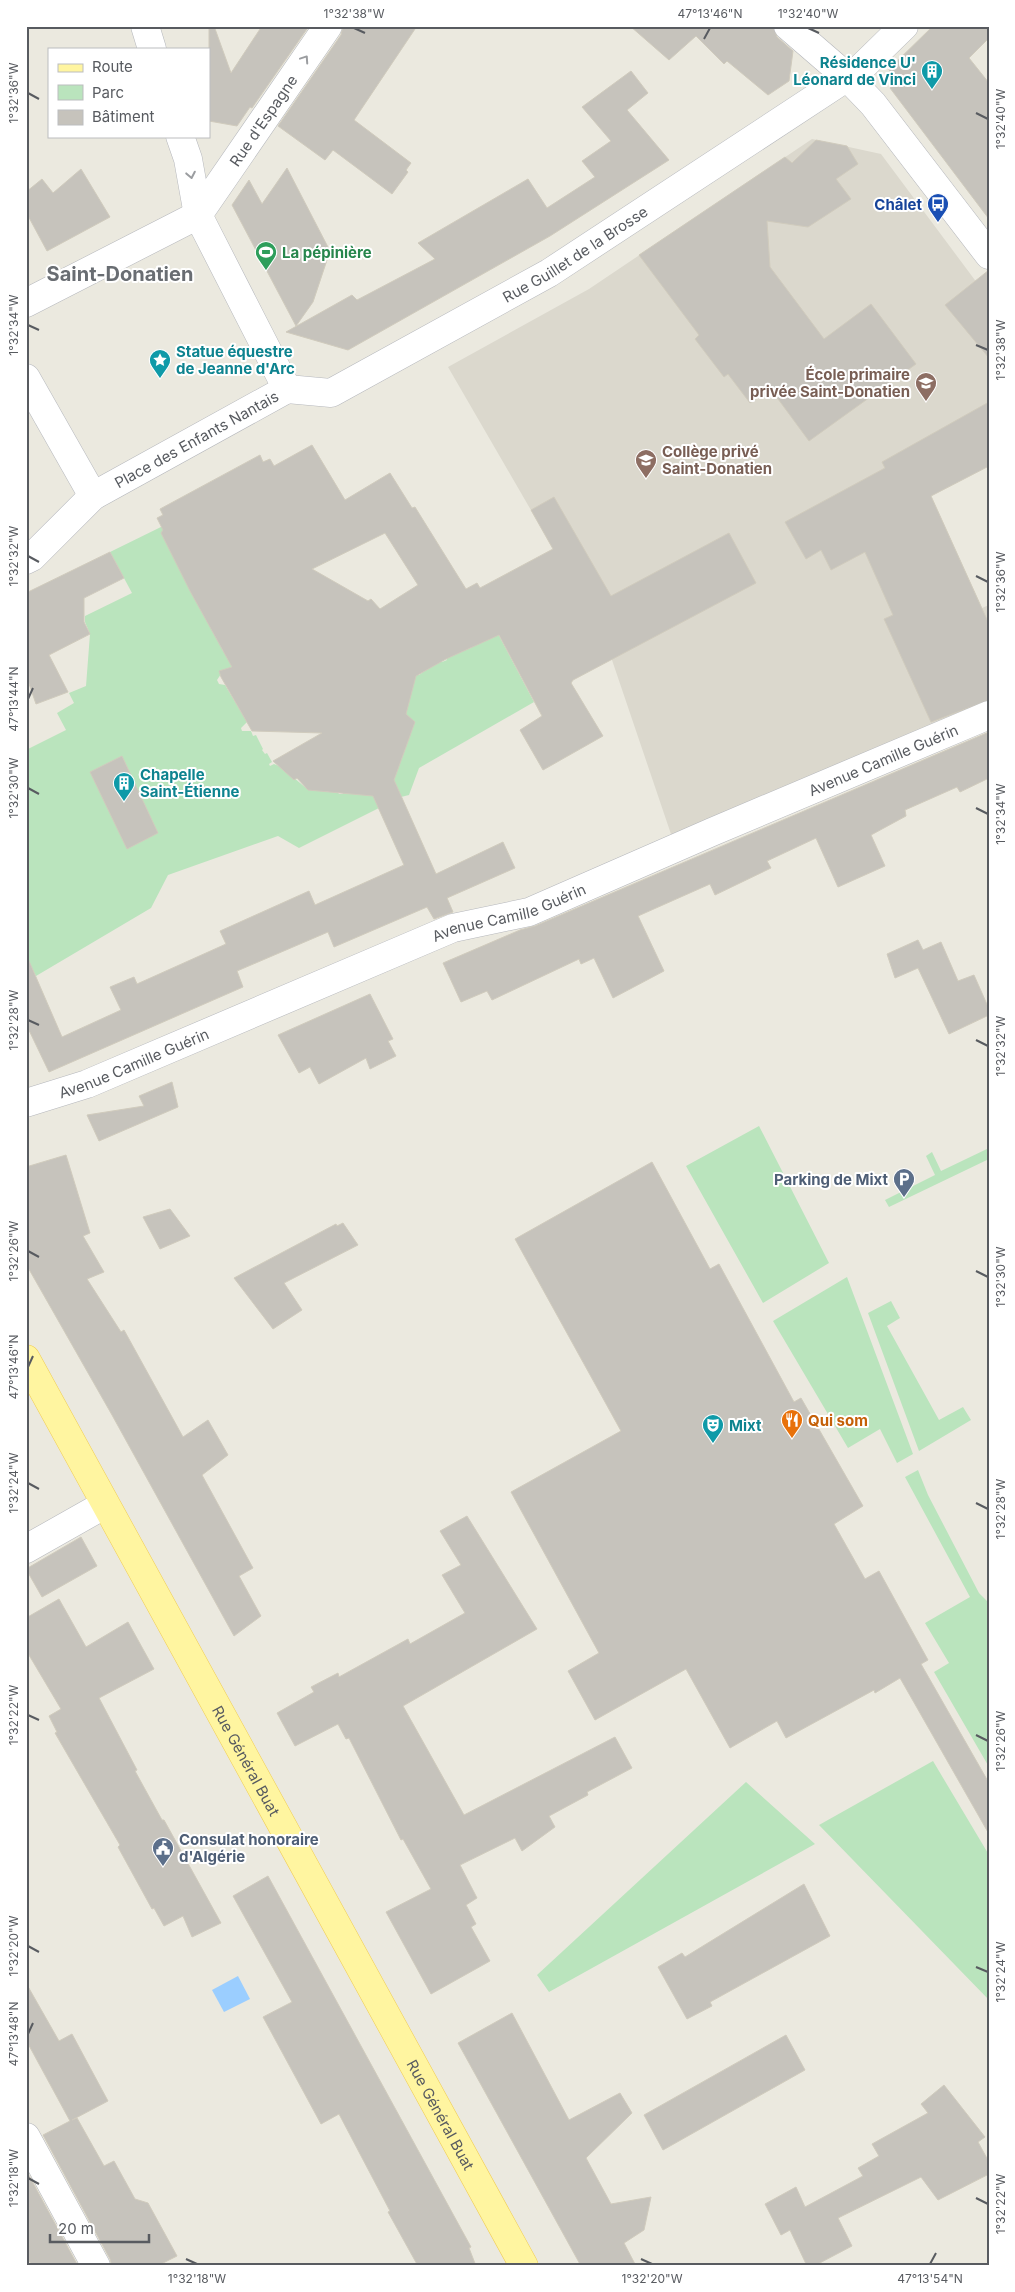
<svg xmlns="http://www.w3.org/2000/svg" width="1015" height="2292" font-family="Inter,sans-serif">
<rect width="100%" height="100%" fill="#ebe9df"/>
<path fill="#dbd8cd" d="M812,139L881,154L989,299V466L931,496L982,608L989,605V704L673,840L612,660L568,574L448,367L589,289Z"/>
<path fill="#bae4bd" d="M165,525L162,533L223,651L238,670L221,674L217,680L219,684L225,685L247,722L241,728L242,731H251L253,736L256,735L263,749L262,750L265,754L267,753L272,762L269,764L270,766L274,764L281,767L306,788L327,789L326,792L337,791L339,794H343L342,790L406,717L401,709L417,672L419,675L440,660L442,662L447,660L445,657L471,648L496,630L534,702L419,768L409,795L401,797L299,848L278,836L168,875L151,908L36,976L26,957V750L66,730L57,713L74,703L69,693L86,686L90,634L85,622V616L132,593L110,552Z
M759,1126L829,1263L763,1303L686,1166Z
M989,1148V1159L889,1207L885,1200L935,1175L926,1156L932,1152L941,1171Z
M847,1277L913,1454L897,1463L880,1429L848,1448L773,1321Z
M891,1301L900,1318L887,1326L939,1420L963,1407L971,1420L919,1451L868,1313Z
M918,1470L928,1495L979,1593L989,1603V1767L934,1672L949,1663L925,1623L970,1597L905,1477Z
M933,1761L989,1855V2000L819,1825Z
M746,1782L815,1844L549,1992L537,1975Z"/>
<path fill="#9bceff" d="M238,1976L250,1999L224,2012L212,1990Z"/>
<path fill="#c6c3bc" stroke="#d0cbbd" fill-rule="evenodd" d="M209,26H214L231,73L262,26H309L252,108L250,107L237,126L209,121Z
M343,26H417L354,120L411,163L406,170L408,172L392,194L333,150L325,160L278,126L341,35Z
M630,26H773L777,37L793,51L789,81L768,95L727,61L724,64L696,36L669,60Z
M933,26H989V38L969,58L989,83V219L890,88L894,85L889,69Z
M631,71L648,93L627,110L669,160L550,236L348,350L286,332L352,295L357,300L435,259L418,243L528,179L547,208L595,177L582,161L611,141L582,107Z
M816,140L847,146L858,164L836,179L851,199L808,227L767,221L770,267L824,339L871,304L916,364L809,441L770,388L750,403L728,374L724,377L695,339L699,335L639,255L785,157L792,163Z
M287,168L330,251L313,302L296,326L232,205L249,180L262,204Z
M81,169L110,217L47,251L26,212V192L42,179L53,193Z
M989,270V358L945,305Z
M989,402V466L931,496L989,624V700L931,722L884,619L893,615L865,552L831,570L821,550L806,559L785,522L885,468L882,462Z
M312,445L345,500L390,473L412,508L415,507L466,589L477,583L480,588L553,549L531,510L554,497L611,596L729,533L756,583L573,680L571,683L603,736L543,770L520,730L542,716L499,635L446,659L416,676L406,714L415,722L394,780L436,874L503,842L515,868L447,898L453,912L434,919L427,907L334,947L328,932L237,971L243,987L49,1072L26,1024V954L62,1037L121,1010L110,987L134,977L137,984L226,944L220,931L309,891L315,905L404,865L373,796L308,790L297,778L294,780L273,761L322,733L252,731L221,677L219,671L232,667L190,591L161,533L163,530L157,518L163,515L160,509L260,455L263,462L270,459L274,466ZM385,533L418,585L380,609L371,599L368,601L312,569Z
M110,552L124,578L84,598V622L90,634L49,655L68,692L36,704L26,675V593Z
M989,732V778L960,792L957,787L905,810L906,816L871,835L885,866L838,887L816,838L767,861L771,868L715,895L710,884L638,916L664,971L613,998L594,958L581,964L579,959L492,1000L487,991L461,1002L443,963L520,930L535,926Z
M122,756L158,833L127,849L90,772Z
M918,940L923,950L941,942L958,981L974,975L989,1009V1015L949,1034L918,968L895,978L887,954Z
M370,994L393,1039L388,1041L396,1056L370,1069L366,1058L319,1084L310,1067L299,1073L278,1035Z
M172,1082L178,1107L99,1141L87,1115L144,1106L139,1096Z
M66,1155L90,1233L83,1236L104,1272L87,1279L121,1332L124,1330L183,1437L208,1420L228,1455L202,1475L253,1568L239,1576L261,1616L234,1636L112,1415L26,1264V1167Z
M652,1162L710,1269L719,1264L794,1402L801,1398L863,1506L834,1524L865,1579L879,1571L928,1660L921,1664L989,1783V1834L900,1678L875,1693L874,1690L786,1738L777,1721L730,1748L686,1669L595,1720L568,1671L599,1653L511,1492L621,1431L515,1239Z
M170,1209L190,1236L160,1249L143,1217Z
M343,1223L358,1245L284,1283L302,1310L273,1329L234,1278L336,1224L337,1226Z
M467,1516L537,1629L403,1706L464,1815L615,1737L632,1768L587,1792L588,1795L549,1816L555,1827L522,1851L515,1838L460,1865L477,1898L466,1905L476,1924L471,1927L490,1961L431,1994L386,1912L431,1889L403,1839L401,1840L349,1738L346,1739L338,1724L295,1746L277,1713L314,1692L311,1687L338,1673L339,1677L408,1639L410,1644L465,1613L442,1575L461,1565L440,1531Z
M81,1537L97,1566L42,1597L26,1569Z
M59,1599L86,1647L128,1622L154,1669L99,1698L137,1770L135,1771L162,1820H164L221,1923L192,1937L183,1916L164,1926L154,1908L152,1909L118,1847L120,1845L55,1733L57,1732L49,1716L61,1709L26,1650V1618Z
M268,1876L471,2247L469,2248L476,2266H418L388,2212L390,2211L339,2114L321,2124L263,2017L292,2002L233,1896Z
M804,1884L830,1936L710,2002L712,2006L687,2019L658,1967L682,1953L685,1957Z
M26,1983L59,2041L72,2034L108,2101L72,2120L77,2118L104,2166L114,2161L135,2199L148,2203L177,2256L157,2266H112L110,2259L43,2135L70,2121L26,2040Z
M512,2013L569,2120L620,2093L632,2113L586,2158L611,2204L651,2197L644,2230L624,2243L636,2266H581L458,2043Z
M786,2035L805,2070L663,2150L644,2115Z
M944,2085L985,2137L978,2142L989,2162V2174L938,2200L921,2177L838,2218L852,2246L814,2266H807L790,2230L781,2235L765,2204L796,2187L805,2207L863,2176L858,2168L879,2156L872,2144L928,2113L921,2104Z
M26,2170L78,2266H32L26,2255Z"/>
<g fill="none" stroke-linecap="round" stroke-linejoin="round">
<g stroke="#b5b7bc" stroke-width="29">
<g id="minor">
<path d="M145,26L152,49"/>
<path d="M788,26L847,77L873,104L989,255"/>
<path d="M180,136L188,159L198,215L287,389"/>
<path id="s1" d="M26,303L198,215L328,26"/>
<path d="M26,378L93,496"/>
<path id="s2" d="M287,389L331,393L549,273L861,68L904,26"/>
<path id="s3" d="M26,560L32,557L93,496L287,389"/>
<path id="s4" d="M26,1103L87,1084L453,928L529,912L712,832L989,715"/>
<path d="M26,1549L104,1505"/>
<path d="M26,2137L96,2266"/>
</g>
</g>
<g stroke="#f1cd52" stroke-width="29">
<g id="major">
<path id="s5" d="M26,1359L524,2266"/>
</g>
</g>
<use href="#minor" stroke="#fff" stroke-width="28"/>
<use href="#major" stroke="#fff5a0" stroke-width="28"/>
</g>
<defs><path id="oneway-chevron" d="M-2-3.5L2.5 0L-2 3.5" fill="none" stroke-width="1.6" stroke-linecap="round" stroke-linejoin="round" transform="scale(1.25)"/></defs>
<g stroke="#9b9da0">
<use href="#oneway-chevron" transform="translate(305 59) rotate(-56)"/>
<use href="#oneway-chevron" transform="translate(191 175) rotate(79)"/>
</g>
<path fill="none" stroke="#585b60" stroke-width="2" d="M354,28L365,33M808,28L819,33M704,39L710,28M28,93L39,99M976,113L988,119M28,325L39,330M976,345L988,350M28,556L39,562M976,576L988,582M28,699L33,688M28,788L39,794M976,808L988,814M28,1020L39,1025M976,1040L988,1046M28,1251L39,1257M976,1271L988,1277M28,1367L33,1356M28,1483L39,1489M976,1503L988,1509M28,1715L39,1720M976,1735L988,1741M28,1946L39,1952M976,1967L988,1972M28,2034L33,2023M28,2178L39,2184M976,2198L988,2204M186,2259L197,2264M641,2259L652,2264M930,2264L936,2253"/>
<defs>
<g id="building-pin" transform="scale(1.125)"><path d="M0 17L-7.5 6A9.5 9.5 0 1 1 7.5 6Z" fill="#0f9aa8" stroke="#fff"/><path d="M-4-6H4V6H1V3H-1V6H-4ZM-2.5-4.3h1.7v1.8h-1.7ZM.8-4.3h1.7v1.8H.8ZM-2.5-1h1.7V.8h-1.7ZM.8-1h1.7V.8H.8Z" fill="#fff"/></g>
<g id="bus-pin" transform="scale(1.125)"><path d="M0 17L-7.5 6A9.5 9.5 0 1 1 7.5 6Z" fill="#1a4fb4" stroke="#fff"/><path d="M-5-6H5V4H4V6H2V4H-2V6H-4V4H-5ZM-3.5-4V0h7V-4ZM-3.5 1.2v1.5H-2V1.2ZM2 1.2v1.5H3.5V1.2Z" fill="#fff"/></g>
<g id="stadium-pin" transform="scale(1.125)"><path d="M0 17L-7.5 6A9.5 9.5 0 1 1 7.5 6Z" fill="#2e9e5b" stroke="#fff"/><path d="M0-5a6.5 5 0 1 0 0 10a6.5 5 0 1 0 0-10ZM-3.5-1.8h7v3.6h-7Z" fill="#fff"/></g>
<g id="sight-pin" transform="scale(1.125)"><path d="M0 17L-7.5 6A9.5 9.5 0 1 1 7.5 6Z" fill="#0f9aa8" stroke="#fff"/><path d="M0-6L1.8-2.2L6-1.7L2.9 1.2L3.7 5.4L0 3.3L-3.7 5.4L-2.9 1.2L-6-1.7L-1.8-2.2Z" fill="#fff"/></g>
<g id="school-pin" transform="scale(1.125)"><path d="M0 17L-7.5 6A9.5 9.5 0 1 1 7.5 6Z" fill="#8d6e63" stroke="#fff"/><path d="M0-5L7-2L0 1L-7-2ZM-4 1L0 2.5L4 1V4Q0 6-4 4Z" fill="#fff"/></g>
<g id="parking-pin" transform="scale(1.125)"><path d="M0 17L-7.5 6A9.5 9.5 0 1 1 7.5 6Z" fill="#5c6f8a" stroke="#fff"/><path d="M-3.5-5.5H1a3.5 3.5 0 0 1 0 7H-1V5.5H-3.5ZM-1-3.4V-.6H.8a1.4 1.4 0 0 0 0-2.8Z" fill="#fff"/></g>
<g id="restaurant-pin" transform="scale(1.125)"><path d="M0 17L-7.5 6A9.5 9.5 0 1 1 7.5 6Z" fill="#e8710a" stroke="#fff"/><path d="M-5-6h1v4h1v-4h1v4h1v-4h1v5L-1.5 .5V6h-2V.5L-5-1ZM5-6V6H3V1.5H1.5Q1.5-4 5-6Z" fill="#fff"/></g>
<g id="theatre-pin" transform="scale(1.125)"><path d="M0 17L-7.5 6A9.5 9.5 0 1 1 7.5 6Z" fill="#0f9aa8" stroke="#fff"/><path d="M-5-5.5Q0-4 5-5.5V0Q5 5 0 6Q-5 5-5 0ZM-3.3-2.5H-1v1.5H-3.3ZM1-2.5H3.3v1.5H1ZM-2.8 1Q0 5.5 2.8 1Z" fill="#fff"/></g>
<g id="civic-pin" transform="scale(1.125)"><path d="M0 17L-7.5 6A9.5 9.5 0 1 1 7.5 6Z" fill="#5c6f8a" stroke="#fff"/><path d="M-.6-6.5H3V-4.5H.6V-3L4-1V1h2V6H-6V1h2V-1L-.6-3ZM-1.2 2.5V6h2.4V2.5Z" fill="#fff"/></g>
</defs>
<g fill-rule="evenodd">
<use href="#building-pin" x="932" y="71"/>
<use href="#bus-pin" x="938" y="204"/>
<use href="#stadium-pin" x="266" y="252"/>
<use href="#sight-pin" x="160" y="360"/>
<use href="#school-pin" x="926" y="383"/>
<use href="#school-pin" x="646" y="460"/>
<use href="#building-pin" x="124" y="783"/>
<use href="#parking-pin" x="904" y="1179"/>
<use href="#restaurant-pin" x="792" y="1420"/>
<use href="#theatre-pin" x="713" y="1425"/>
<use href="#civic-pin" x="163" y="1848"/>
</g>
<g text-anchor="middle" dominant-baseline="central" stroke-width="4" stroke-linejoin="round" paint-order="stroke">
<g font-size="15" font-weight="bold" fill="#0d838f" stroke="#fff" text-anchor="start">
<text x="916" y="62" text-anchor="end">Résidence U'<tspan x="916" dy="17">Léonard de Vinci</tspan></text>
<text x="176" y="351">Statue équestre<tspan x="176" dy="17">de Jeanne d'Arc</tspan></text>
<text x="140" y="774">Chapelle<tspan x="140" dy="17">Saint-Étienne</tspan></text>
<text x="729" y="1425">Mixt</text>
</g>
<g font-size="15" fill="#585b60" stroke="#fff">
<text stroke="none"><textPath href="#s1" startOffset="308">Rue d'Espagne</textPath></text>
<text stroke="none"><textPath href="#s2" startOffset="325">Rue Guillet de la Brosse</textPath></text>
<text stroke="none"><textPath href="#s3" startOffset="211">Place des Enfants Nantais</textPath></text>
<text stroke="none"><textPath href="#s4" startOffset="925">Avenue Camille Guérin</textPath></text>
<text stroke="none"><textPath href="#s4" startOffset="520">Avenue Camille Guérin</textPath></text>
<text stroke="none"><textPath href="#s4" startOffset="115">Avenue Camille Guérin</textPath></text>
<text stroke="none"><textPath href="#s5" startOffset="458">Rue Général Buat</textPath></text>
<text stroke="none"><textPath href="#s5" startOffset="862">Rue Général Buat</textPath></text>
</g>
<g font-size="15" font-weight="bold" fill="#164399" stroke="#fff" text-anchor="end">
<text x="922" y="204">Châlet</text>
</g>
<g font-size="15" font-weight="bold" fill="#27864d" stroke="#fff" text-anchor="start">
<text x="282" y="252">La pépinière</text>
</g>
<g font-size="15" font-weight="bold" fill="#785e54" stroke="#fff" text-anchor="end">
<text x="910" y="374">École primaire<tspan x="910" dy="17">privée Saint-Donatien</tspan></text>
<text x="662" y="451" text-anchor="start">Collège privé<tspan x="662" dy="17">Saint-Donatien</tspan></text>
</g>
<g font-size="15" font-weight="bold" fill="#4e5e75" stroke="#fff" text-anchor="end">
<text x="888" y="1179">Parking de Mixt</text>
<text x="179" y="1839" text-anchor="start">Consulat honoraire<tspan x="179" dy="17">d'Algérie</tspan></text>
</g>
<g font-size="15" font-weight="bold" fill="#c56008" stroke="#fff" text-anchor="start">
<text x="808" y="1420">Qui som</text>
</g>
<g font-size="20" font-weight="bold" fill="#696d72" stroke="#fff">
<text x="120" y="274">Saint-Donatien</text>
</g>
</g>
<rect width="1015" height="2292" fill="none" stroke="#ffffff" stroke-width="55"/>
<rect x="48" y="48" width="162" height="90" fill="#ffffff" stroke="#bcbdbf"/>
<rect x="58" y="64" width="25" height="8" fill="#fff5a0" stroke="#bcbdbf"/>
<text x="92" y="72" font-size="15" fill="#585b60">Route</text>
<rect x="58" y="85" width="25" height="15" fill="#bae4bd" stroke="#bcbdbf"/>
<text x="92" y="98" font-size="15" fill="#585b60">Parc</text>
<rect x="58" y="110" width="25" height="15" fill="#c6c3bc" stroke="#bcbdbf"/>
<text x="92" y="122" font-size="15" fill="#585b60">Bâtiment</text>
<path d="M50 2234v8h99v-8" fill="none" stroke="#585b60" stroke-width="2.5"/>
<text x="58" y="2234" font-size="15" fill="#585b60" stroke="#ffffff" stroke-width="4" paint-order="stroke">20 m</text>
<rect x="28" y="28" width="960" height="2236" fill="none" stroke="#585b60" stroke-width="2"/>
<g font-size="12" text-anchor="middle" fill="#585b60">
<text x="354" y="18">1°32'38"W</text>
<text x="710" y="18">47°13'46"N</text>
<text x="808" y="18">1°32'40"W</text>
<text transform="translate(14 93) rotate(-90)" y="4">1°32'36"W</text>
<text transform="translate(1001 119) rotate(-90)" y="4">1°32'40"W</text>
<text transform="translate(14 325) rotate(-90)" y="4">1°32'34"W</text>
<text transform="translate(1001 350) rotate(-90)" y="4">1°32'38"W</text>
<text transform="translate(14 556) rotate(-90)" y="4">1°32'32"W</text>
<text transform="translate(1001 582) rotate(-90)" y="4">1°32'36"W</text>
<text transform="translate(14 699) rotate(-90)" y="4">47°13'44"N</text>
<text transform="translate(14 788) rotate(-90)" y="4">1°32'30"W</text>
<text transform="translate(1001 814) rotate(-90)" y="4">1°32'34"W</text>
<text transform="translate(14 1020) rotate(-90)" y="4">1°32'28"W</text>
<text transform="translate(1001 1046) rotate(-90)" y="4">1°32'32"W</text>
<text transform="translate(14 1251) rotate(-90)" y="4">1°32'26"W</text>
<text transform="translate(1001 1277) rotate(-90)" y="4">1°32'30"W</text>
<text transform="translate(14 1367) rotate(-90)" y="4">47°13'46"N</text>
<text transform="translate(14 1483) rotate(-90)" y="4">1°32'24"W</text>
<text transform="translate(1001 1509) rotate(-90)" y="4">1°32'28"W</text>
<text transform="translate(14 1715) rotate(-90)" y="4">1°32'22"W</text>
<text transform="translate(1001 1741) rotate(-90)" y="4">1°32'26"W</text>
<text transform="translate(14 1946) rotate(-90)" y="4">1°32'20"W</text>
<text transform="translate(1001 1972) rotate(-90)" y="4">1°32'24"W</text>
<text transform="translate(14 2034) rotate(-90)" y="4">47°13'48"N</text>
<text transform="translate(14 2178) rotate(-90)" y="4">1°32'18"W</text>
<text transform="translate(1001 2204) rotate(-90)" y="4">1°32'22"W</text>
<text x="197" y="2283">1°32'18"W</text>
<text x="652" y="2283">1°32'20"W</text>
<text x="930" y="2283">47°13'54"N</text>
</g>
</svg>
